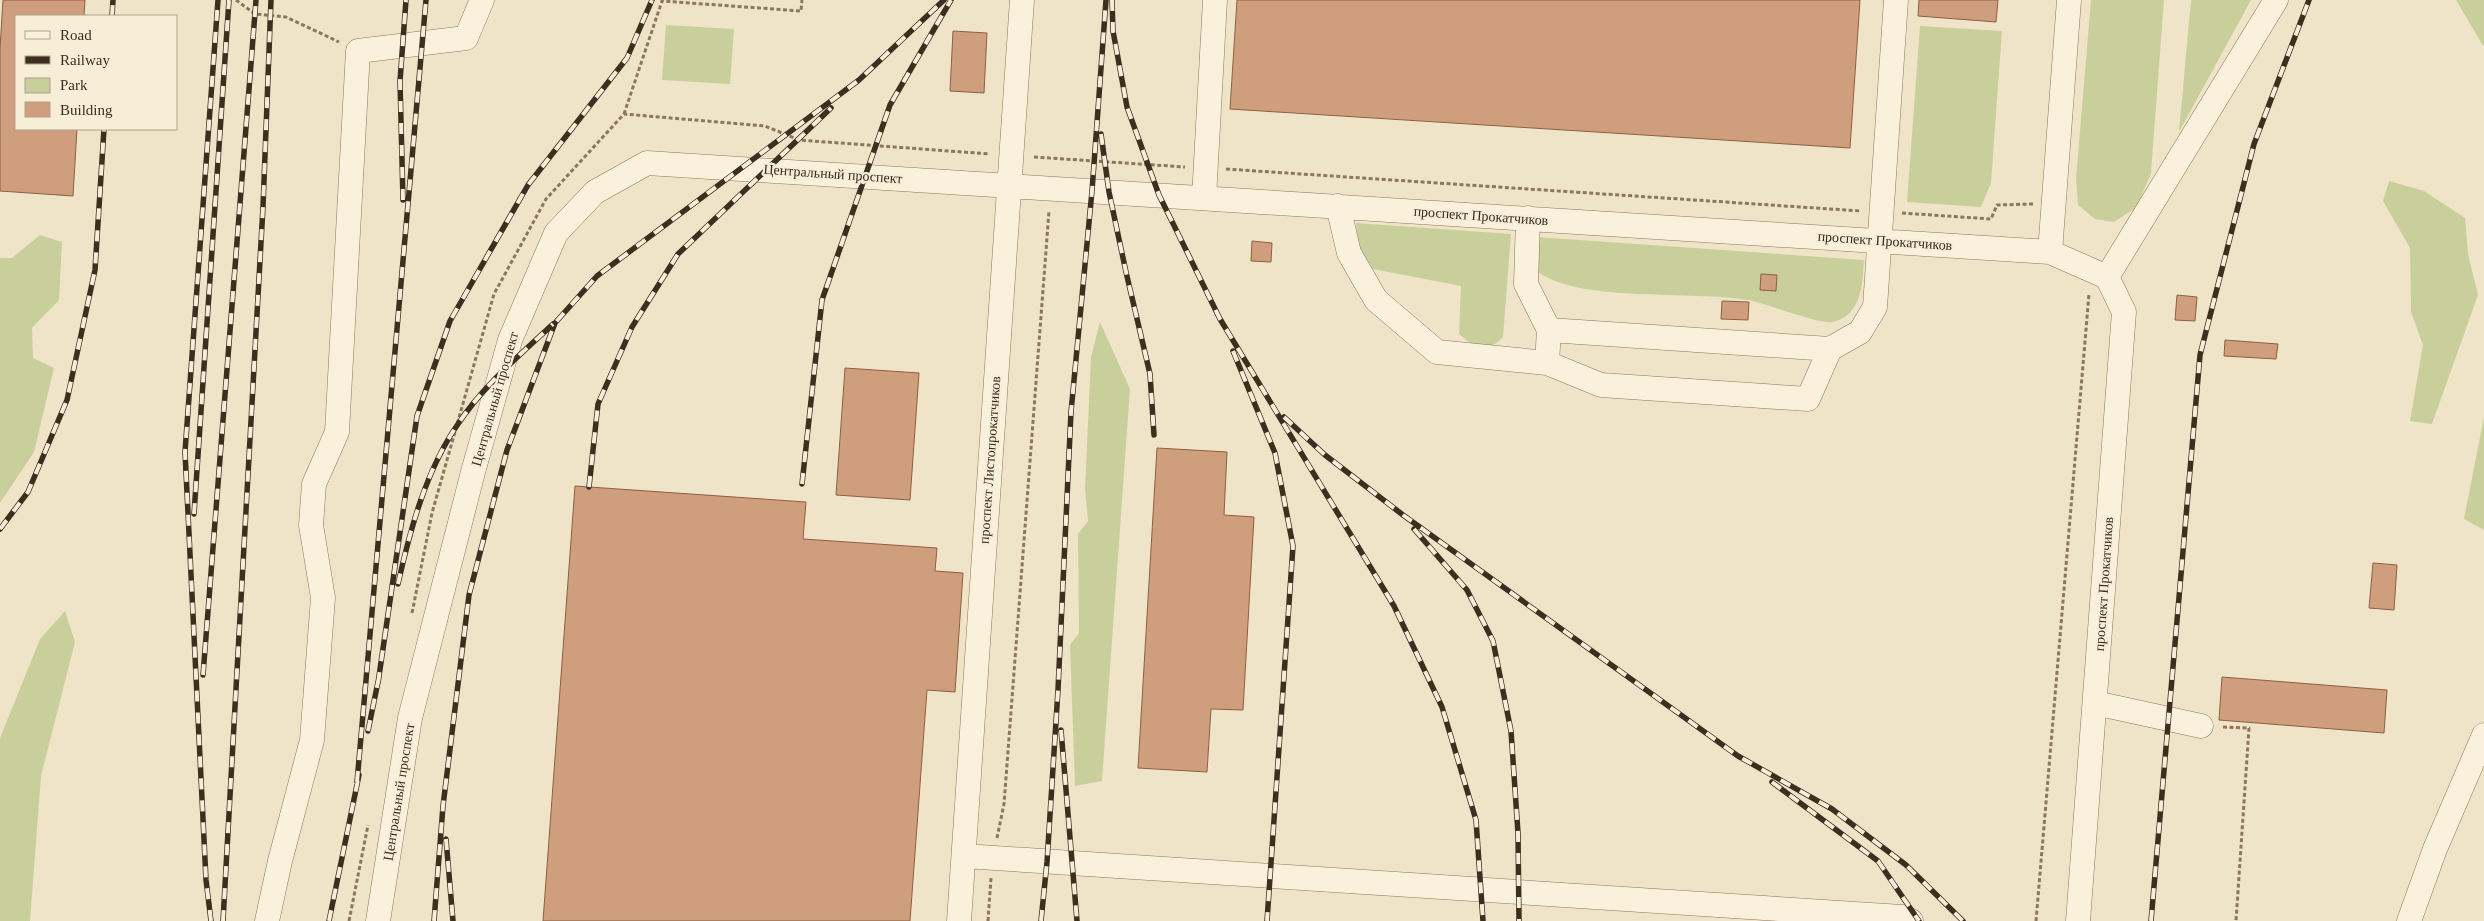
<svg xmlns="http://www.w3.org/2000/svg" width="2484" height="921" font-family="'Times New Roman',serif">
<rect width="100%" height="100%" fill="#f0e4c8"/>
<path fill="#c9cf9b" d="M2091,0H2164L2151,173L2137,207L2114,222L2095,219L2078,205L2076,179Z
M2191,0H2251L2179,132Z
M2456,0H2484V46L2482,44Z
M666,25L734,29L730,84L662,80Z
M1920,26L2002,31L1991,183L1981,207L1907,202Z
M2389,181L2424,191L2465,218L2468,254L2478,295L2432,424L2410,421L2423,345L2411,312L2410,248L2383,201Z
M1356,223L1511,234L1503,337C1487,354 1475,348 1459,334L1461,286L1373,269L1358,244Z
M40,235L62,242L59,300L32,328L33,358L54,368L34,452L0,503V258H12Z
M1536,237L1864,260C1862,285 1862,315 1833,322C1820,325 1765,303 1748,300C1692,290 1579,304 1535,270Z
M1100,322L1130,389L1102,781L1075,786L1070,645L1079,633L1078,534L1088,521L1085,489L1091,357Z
M2484,417V530L2464,519Z
M65,611L75,642L41,776L30,921H0V738L40,639Z"/>
<path fill="#cf9f7d" stroke="#8d5f41" d="M3,0H85L84,16H16V129H77L73,196L0,191V48Z
M1237,0H1860L1850,148L1230,109Z
M1919,0H1998L1996,22L1918,16Z
M953,31L987,33L984,93L950,91Z
M1252,241L1272,243L1271,262L1251,261Z
M1761,274L1777,275L1776,291L1760,290Z
M2177,295L2197,297L2195,321L2175,320Z
M1722,301L1749,302L1748,320L1721,319Z
M2225,340L2278,344L2276,359L2224,356Z
M845,368L919,373L910,500L836,495Z
M1157,448L1227,452L1224,515L1254,517L1243,710L1211,709L1207,772L1138,768Z
M575,486L806,502L803,539L937,548L935,571L963,573L955,692L927,690L910,921H543Z
M2373,563L2397,565L2394,610L2369,608Z
M2222,677L2387,690L2384,733L2219,720Z"/>
<g fill="none" stroke-linecap="round" stroke-linejoin="round">
<g stroke="#8d765c" stroke-width="25">
<path id="minor" d="M1204,198L1215,0
M1338,206L1349,253L1376,300L1437,352L1547,363L1549,330L1526,284L1528,218
M2050,252L2069,0
M2107,277L2276,0
M1549,330L1830,349L1860,332L1875,307L1896,0
M1547,363L1601,385L1808,399L1830,349
M2095,703L2201,726
M964,856L1902,917L1911,921
M267,921L280,861L312,740L323,598L311,525L314,484L337,432L358,51L466,38L482,0
M378,921L410,718L473,472L510,340L556,233L595,192L647,163L2050,252L2107,277L2124,312L2078,921
M959,921L1022,0
M2409,921L2435,849L2484,735"/>
</g>
<path stroke="#8d765c" stroke-width="3" stroke-dasharray="4 2.5" stroke-linecap="butt" d="M236,0L255,14L286,17L339,42
M624,114L662,1L801,11L802,0
M1034,157L1185,167
M1226,169L1861,211
M1902,213L1991,219L1997,205L2033,204
M412,613L432,513L494,294L546,199L624,114L765,126L799,140L990,154
M2223,727L2249,728L2236,921
M997,838L1004,804L1049,211
M349,921L368,825
M988,921L991,878
M2036,921L2089,294"/>
<use href="#minor" stroke="#faf1dc" stroke-width="24"/>
<g stroke="#3d2e20" stroke-width="5.5">
<path id="rail" d="M1112,0L1113,31L1127,107L1159,195L1220,319L1394,606L1442,707L1476,820L1483,921
M112,16L113,0
M1101,134L1109,192L1126,272L1150,374L1154,435
M403,200L400,81L406,0
M1233,351L1275,453L1293,546L1267,921
M1284,417L1325,455L1403,515L1738,756L1832,809L1906,865L1963,921
M802,484L822,300L890,105L951,0
M589,487L598,404L632,327L678,254L831,108
M194,514L229,0
M0,529L28,492L67,400L95,270L104,129
M1414,529L1467,590L1493,641L1511,731L1518,833L1519,921
M398,584C410,530 426,470 458,424C483,386 520,355 553,324
M203,675L256,0
M378,683L417,416L450,321L528,185L627,58L652,0
M1061,730L1077,921
M368,731L379,677
M357,782L426,0
M1772,782L1878,861L1919,921
M446,839L453,921
M211,921L206,880L185,452L218,0
M223,921L263,207L271,0
M329,921L359,775
M434,921L443,806L469,595L507,450L555,323L597,276L859,80L944,0
M1041,921L1047,862L1058,690L1071,412L1092,191L1106,0
M2151,921L2200,355L2254,144L2309,0"/>
</g>
<use href="#rail" stroke="#f7eed8" stroke-width="4" stroke-dasharray="11" stroke-linecap="butt"/>
</g>
<g text-anchor="middle" dominant-baseline="central" stroke-width="4.5" stroke-linejoin="round" paint-order="stroke">
<g font-size="14" fill="#3d2e20" stroke="#f7eed8">
<text transform="translate(833 174) rotate(4)">Центральный проспект</text>
<text transform="translate(1481 216) rotate(4)">проспект Прокатчиков</text>
<text transform="translate(1885 241) rotate(4)">проспект Прокатчиков</text>
<text transform="translate(495 399) rotate(-74)">Центральный проспект</text>
<text transform="translate(990 460) rotate(-86)">проспект Листопрокатчиков</text>
<text transform="translate(2104 584) rotate(-86)">проспект Прокатчиков</text>
<text transform="translate(399 792) rotate(-81)">Центральный проспект</text>
</g>
</g>
<rect x="15" y="15" width="162" height="115" fill="#f7eed8" stroke="#ada18e"/>
<rect x="25" y="31" width="25" height="8" fill="#faf1dc" stroke="#ada18e"/>
<text x="60" y="40" font-size="15" fill="#3d2e20">Road</text>
<rect x="25" y="56" width="25" height="8" fill="#3d2e20" stroke="#ada18e"/>
<text x="60" y="65" font-size="15" fill="#3d2e20">Railway</text>
<rect x="25" y="78" width="25" height="15" fill="#c9cf9b" stroke="#ada18e"/>
<text x="60" y="90" font-size="15" fill="#3d2e20">Park</text>
<rect x="25" y="102" width="25" height="15" fill="#cf9f7d" stroke="#ada18e"/>
<text x="60" y="115" font-size="15" fill="#3d2e20">Building</text>
</svg>
